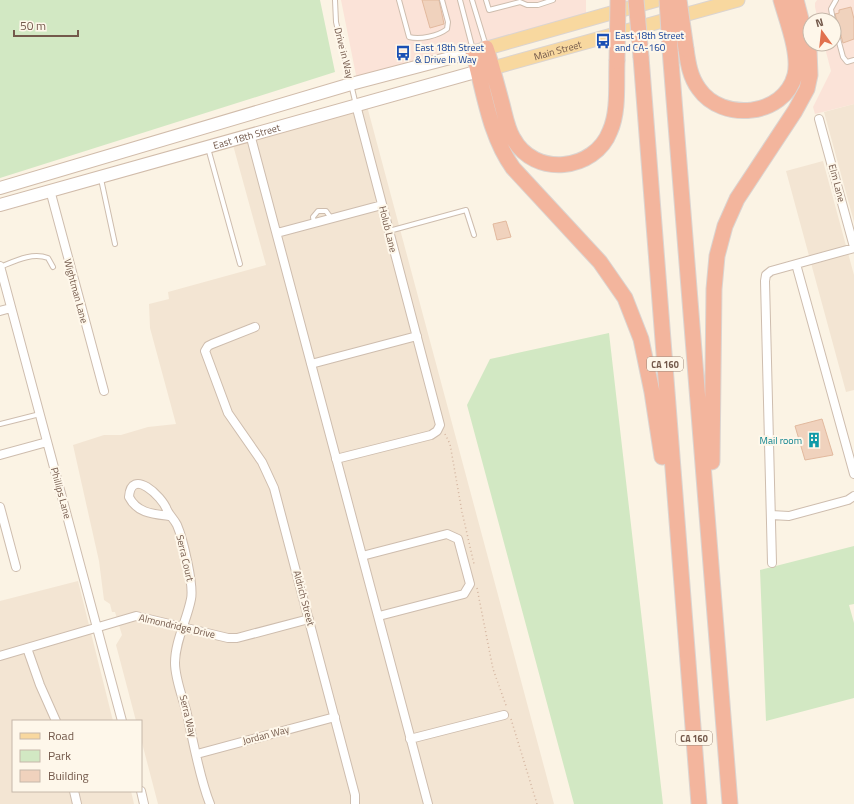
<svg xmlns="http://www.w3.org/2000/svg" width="854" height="804" font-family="'Titillium Web',sans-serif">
<rect width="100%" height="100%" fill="#fbf3e4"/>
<path fill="#f3e5d3" d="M854,104V222L824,112Z
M367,106L554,804H158L141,739V721H136L116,645L122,635L115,612H112L110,604L104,600L99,561L73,445L104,435H121L148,427L176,424L150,328L149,304L169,299L168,292L266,265L233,145Z
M823,161L854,275V390L846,392L786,171Z
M78,581L113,721H13V791H131L134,804H0V601Z"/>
<path fill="#fbe3d8" d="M341,0H586V15L357,80Z
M817,0H854V104L815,114L813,107L831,71L824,44H834V20H818L815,7V3Z"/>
<path fill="#d2e8c3" d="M0,0H320L335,72L0,178Z
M609,333L663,804H574L467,405L490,359Z
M854,546V604L849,605L854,623V698L766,721L760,570Z"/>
<path fill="#f0d2bd" stroke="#e2b99e" d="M422,0H439L444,24L430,28Z
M851,7L854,19V39L843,43L835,14L839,13V10Z
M506,221L511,237L497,240L493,224Z
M822,419L833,455L805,460L795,426Z"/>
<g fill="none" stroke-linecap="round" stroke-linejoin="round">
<g stroke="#cebdae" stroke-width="6">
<path id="lane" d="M335,0L336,22L356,105
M399,0L409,37C420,40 438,36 447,29L448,22L442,0
M460,0L473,50
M472,0L486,46
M486,0L489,10L520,2L527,5H538L553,0
M833,20L831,9L836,0
M834,24L843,57L847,62L854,60
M208,148L240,264
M101,179L115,244
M314,223L313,217L318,211H326L331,218
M389,231L466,210L474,235
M0,267C15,261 32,252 48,258L53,267
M0,424L40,414"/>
</g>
<g stroke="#cebdae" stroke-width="10">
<path id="street" d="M819,119L854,247
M250,134L428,804
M50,190L104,391
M277,233L382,205
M796,264L854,474
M0,266L122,721
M0,311L11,308
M255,327L212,344L208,346L205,351L228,413L262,462L274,488L355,795V804
M311,364L417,336
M0,455L47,442
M336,459L431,435L437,431L440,425L356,105
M0,507L16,567
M771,515L789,516L848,500L854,496
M169,516C153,514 137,513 129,497C131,467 162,496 167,510C170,516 174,519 177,525C183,539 194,585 191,599C187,620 175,641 175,663C175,678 182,696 186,710C193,739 199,777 210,804
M362,556L447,534L458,539L470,584L464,594L379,616
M772,563L765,281L766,275L771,271L854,248
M27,648L40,685L56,721
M0,656L136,616L228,638H237L309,619
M410,739L504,715
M197,754L335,717
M74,791L77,804
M141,791L144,804"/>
</g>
<g stroke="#d1bcab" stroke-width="14">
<g id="secondary">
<path d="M0,188L351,84L473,52"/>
<path id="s1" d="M0,205L486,69"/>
</g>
</g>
<g stroke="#dbd4d0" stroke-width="15">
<g id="primary">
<path d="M477,51L657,0"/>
<path id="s2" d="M493,68L738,0"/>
</g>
</g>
<g stroke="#dbd4d0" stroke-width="17">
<path id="highway" d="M486,48C492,66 497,85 502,104C505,115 507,128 513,138C534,178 595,171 610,131C619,111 616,83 617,61
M670,49L730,804
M686,49C688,63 690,77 699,89C722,122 784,117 795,75C800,54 787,21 781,0
M473,52C484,90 489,135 513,168L600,262L625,298L641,339L652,392L662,457
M641,57L699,804
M712,462L714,289L717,256L725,226L737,199L795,111L807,89L810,75L809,50L796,0"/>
</g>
<path stroke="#d4b5a0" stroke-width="1.5" stroke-dasharray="1 3" stroke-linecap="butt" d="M445,434L450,444L462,512L474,564
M477,588L493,669L507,708
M511,719L537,804"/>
<use href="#lane" stroke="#fff" stroke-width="4"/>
<use href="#street" stroke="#fff" stroke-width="8"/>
<use href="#secondary" stroke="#fff" stroke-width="12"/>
<use href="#primary" stroke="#f8d89f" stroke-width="13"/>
<use href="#highway" stroke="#f3b59d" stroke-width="15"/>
<g stroke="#dbd4d0" stroke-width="17" stroke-linecap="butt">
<path id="highway-bridge" d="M636,0L641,57
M667,0L670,49
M679,0L686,49
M617,61L618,0"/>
</g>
<use href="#highway-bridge" stroke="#f3b59d" stroke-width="15"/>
</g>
<defs>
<g id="bus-bare" transform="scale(1.2)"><path d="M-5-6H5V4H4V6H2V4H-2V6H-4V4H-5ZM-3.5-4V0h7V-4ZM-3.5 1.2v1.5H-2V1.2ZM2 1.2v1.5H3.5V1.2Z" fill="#1a4fb4" stroke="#fef7ea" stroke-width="2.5" paint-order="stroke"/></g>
<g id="building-bare" transform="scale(1.2)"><path d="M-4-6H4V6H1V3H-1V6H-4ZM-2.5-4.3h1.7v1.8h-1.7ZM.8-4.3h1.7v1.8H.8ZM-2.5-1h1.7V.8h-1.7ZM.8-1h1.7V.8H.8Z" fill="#0f9aa8" stroke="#fef7ea" stroke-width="2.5" paint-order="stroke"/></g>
</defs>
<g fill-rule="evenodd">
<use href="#bus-bare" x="603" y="41"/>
<use href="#bus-bare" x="403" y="53"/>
<use href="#building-bare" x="814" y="440"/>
</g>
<g text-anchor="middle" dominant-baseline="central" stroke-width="4" stroke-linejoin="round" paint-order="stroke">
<g fill="#fef7ea" stroke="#9d887b" stroke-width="1">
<rect x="647" y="357" width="36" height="14" rx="3"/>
<rect x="676" y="731" width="36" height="14" rx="3"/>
</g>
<g font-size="9" font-weight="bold" fill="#73594b">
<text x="665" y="364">CA 160</text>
<text x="694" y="738">CA 160</text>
</g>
<g font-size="10" fill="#164399" stroke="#fef7ea" text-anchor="start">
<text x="615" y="35">East 18th Street<tspan x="615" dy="12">and CA-160</tspan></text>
<text x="415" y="47">East 18th Street<tspan x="415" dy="12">&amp; Drive In Way</tspan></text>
</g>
<g font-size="10" fill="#73594b" stroke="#fef7ea">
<text stroke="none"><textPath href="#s2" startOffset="67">Main Street</textPath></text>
<text transform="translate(344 53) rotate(76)">Drive in Way</text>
<text stroke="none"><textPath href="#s1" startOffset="256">East 18th Street</textPath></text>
<text transform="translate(837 183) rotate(75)">Elm Lane</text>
<text transform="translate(388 229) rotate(76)">Holub Lane</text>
<text transform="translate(76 291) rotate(75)">Wightman Lane</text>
<text transform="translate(61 493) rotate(75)">Phillips Lane</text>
<text transform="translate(185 558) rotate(77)">Serra Court</text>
<text transform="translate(304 598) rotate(75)">Aldrich Street</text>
<text transform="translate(177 626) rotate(13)">Almondridge Drive</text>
<text transform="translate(188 716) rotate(76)">Serra Way</text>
<text transform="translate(266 735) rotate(-15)">Jordan Way</text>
</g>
<g font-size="10" fill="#0d838f" stroke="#fef7ea" text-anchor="end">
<text x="802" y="440">Mail room</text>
</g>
</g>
<rect x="12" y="720" width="130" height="72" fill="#fef7ea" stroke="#c6b8aa"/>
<rect x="20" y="733" width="20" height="6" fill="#f8d89f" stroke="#c6b8aa"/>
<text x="48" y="740" font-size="12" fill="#73594b">Road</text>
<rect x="20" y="750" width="20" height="12" fill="#d2e8c3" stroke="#c6b8aa"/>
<text x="48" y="760" font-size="12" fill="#73594b">Park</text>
<rect x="20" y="770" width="20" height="12" fill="#f0d2bd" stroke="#c6b8aa"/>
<text x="48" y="780" font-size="12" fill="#73594b">Building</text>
<g transform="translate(822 32) rotate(345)"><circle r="19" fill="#fef7ea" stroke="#c6b8aa"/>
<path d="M0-3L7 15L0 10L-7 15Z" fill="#e1714e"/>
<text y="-6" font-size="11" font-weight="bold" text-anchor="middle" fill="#73594b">N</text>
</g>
<path d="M14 30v6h64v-6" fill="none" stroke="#73594b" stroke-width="2"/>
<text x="20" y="30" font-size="12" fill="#73594b" stroke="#fef7ea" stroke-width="3" paint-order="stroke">50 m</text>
</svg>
